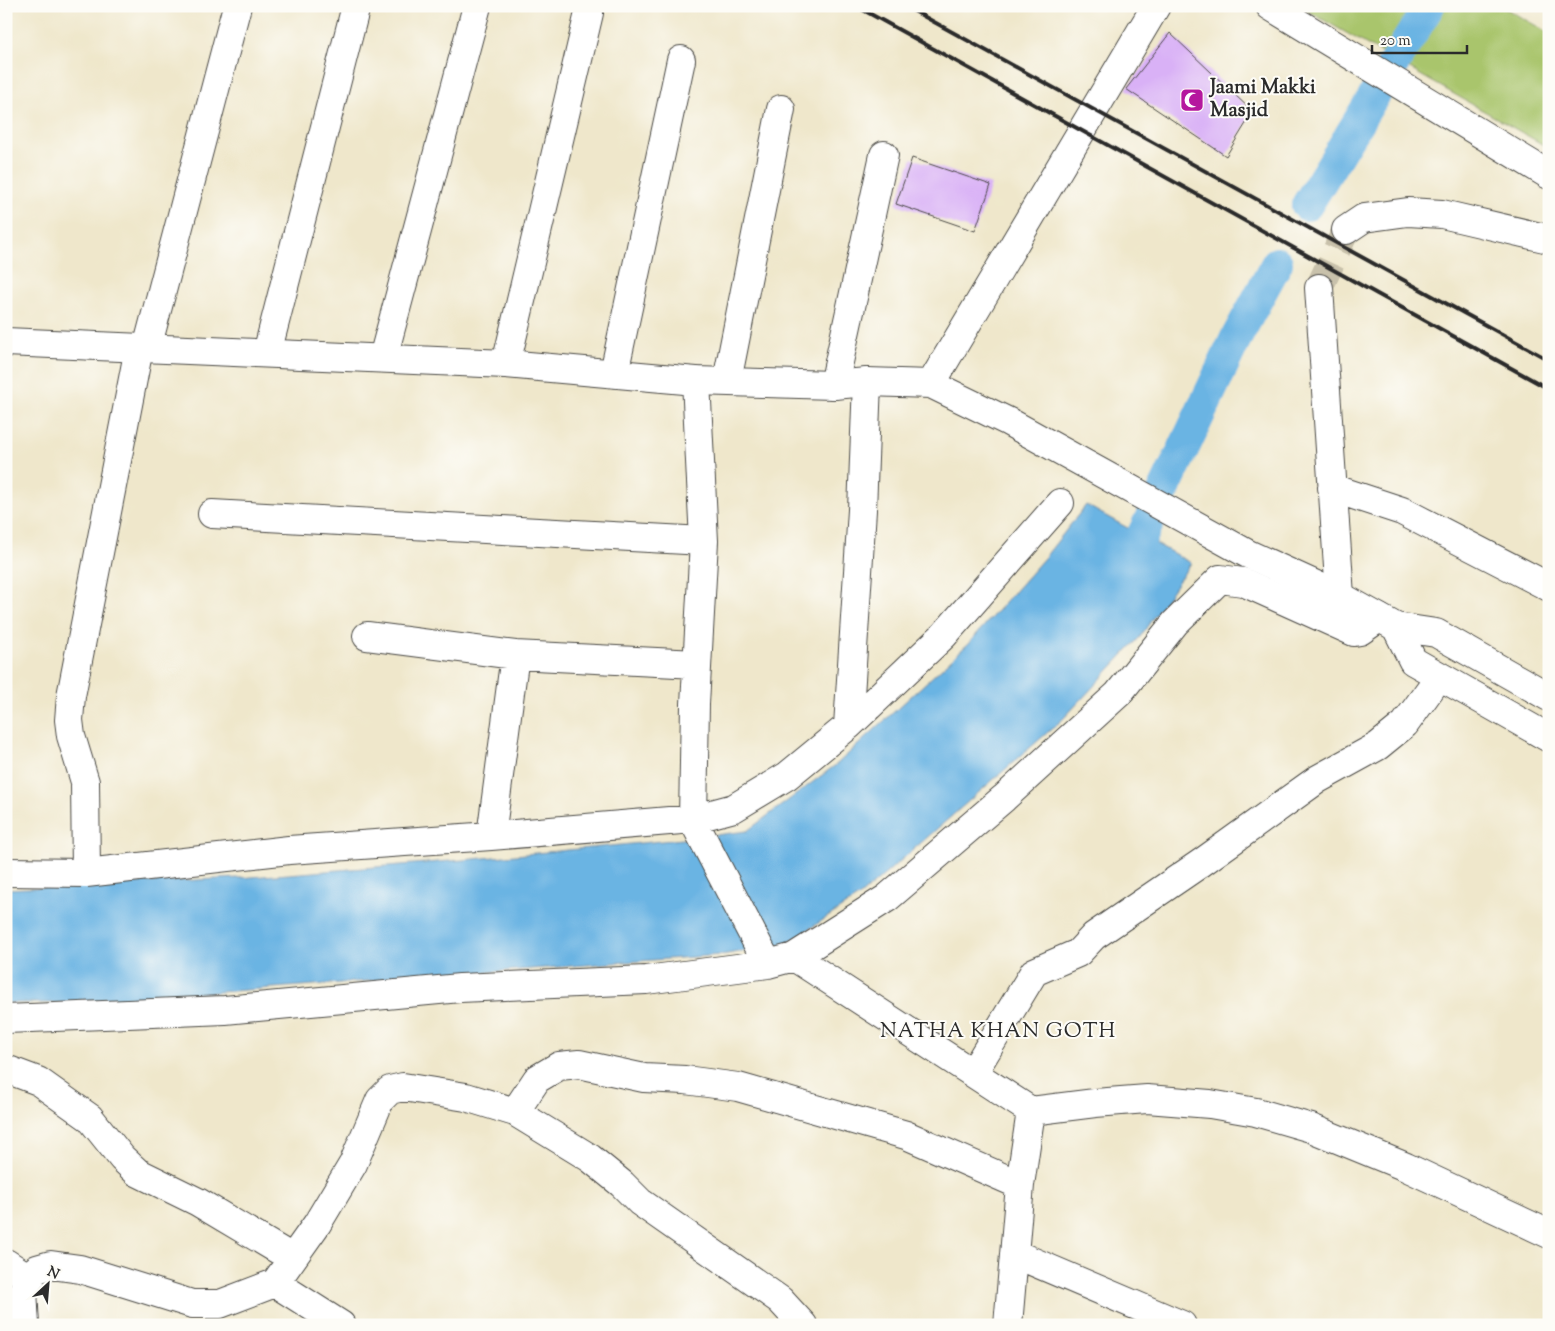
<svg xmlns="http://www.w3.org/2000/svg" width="1555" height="1331" font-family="'Sorts Mill Goudy',serif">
<rect width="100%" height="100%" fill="#fdfcf7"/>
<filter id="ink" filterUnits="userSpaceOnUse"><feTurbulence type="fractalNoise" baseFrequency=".02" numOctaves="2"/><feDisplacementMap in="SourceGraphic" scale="10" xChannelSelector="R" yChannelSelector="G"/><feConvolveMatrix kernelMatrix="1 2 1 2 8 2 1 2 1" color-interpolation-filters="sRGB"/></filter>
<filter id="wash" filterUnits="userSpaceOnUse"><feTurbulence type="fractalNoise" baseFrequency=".0096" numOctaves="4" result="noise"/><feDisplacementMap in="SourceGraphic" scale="20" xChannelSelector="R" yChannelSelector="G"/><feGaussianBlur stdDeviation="1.12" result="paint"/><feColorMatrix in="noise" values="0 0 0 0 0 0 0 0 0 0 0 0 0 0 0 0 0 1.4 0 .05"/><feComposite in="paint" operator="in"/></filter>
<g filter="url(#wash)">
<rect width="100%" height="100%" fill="#efe7cb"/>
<path fill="#a9c56c" stroke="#6a784c" d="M1299,6H1501L1549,33V148Z"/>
<path fill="#6bb4e3" stroke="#4b7087" d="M1086,505L1191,563L1140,637L1063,719L860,896L786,944L721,955L69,1003H6V889L239,878L463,860L683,839L747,831L837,764L968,644L1045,557Z"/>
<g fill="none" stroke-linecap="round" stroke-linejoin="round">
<path stroke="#6bb4e3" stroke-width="32" d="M1307,205L1429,6
M1142,536L1235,340L1277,263"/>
</g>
<g id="blocks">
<path fill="#d9b1f6" d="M1170,33L1253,112L1226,156L1126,89Z
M912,158L991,185L975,231L896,204Z"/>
</g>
</g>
<g filter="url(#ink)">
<use href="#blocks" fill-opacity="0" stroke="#484743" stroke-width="1"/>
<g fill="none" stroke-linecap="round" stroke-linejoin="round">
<path stroke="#c8c1ab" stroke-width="28" stroke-dasharray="28 14" stroke-linecap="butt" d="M1319,288L1346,230"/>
<g stroke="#484743" stroke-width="30">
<path id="minor" d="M1346,230L1364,218L1408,212L1442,214L1549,239
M1319,288L1340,596
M147,348L237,6
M267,353L356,6
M383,358L477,6
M506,364L589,13
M614,373L681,60
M696,381L704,541L695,704L693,820L768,964
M727,381L781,109
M834,385L884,155
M1332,488L1402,511L1549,587
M212,514L704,541
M367,636L515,655L697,664
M848,726L862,510L867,382
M491,836L515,655
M6,872L86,873L289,850L491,836L693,819L734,808L787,776L848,726L944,635L1060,503
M86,873L85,782L71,736L69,720L71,696L139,348
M794,957L1031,1111L1020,1185L1008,1325
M6,1019L225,1010L460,988L646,980L768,964L794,957L887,898L1004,798L1118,694L1175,623L1220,579L1243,582L1354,632L1360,631L1379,618
M6,1069L38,1081L90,1118L122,1158L137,1172L198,1202L292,1258
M973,1073L1034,972L1078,953L1094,936L1201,863L1318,779L1378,746L1405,724L1439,677
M1031,1111L1095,1103L1147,1099L1210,1104L1256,1112L1311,1128L1406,1167L1549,1234
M515,1112L537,1079L559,1066L579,1064L644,1078L685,1080L738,1087L906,1135L1020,1185
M1015,1254L1182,1325
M6,1263L29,1278
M275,1283L341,1325
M25,1325L23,1290L37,1269L51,1265L80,1269L192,1304H220L275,1283L317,1224L353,1164L380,1100L390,1090L403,1087L466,1097L515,1112L590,1158L622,1184L640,1202L780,1300L803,1325"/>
</g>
<g stroke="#484743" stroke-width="30">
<path id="tertiary" d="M6,342L506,364L696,381L834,385L867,382L931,384L1009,422L1248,554L1340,596L1396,627L1436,633L1549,697
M931,384L1156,6
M1396,627L1413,661L1549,738"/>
</g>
<g stroke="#484743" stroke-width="30">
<path id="trunk" d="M1270,6L1549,175"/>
</g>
<use href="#minor" stroke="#fff" stroke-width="28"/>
<use href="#tertiary" stroke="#fff" stroke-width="28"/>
<use href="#trunk" stroke="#fff" stroke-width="28"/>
<path stroke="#2b2b2b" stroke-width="4" d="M856,6L1549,389
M905,6L1549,360"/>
</g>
</g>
<defs>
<g id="mosque-square" transform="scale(1.25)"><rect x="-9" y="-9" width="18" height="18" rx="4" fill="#b5179e" stroke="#fdfcf7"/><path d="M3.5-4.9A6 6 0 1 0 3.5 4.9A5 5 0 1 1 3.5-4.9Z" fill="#fff"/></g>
</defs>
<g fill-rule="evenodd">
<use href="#mosque-square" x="1192" y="100"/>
</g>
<g text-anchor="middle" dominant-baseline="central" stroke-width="4" stroke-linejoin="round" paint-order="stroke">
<g font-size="20" font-weight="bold" fill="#2b2b2b" stroke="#fdfcf7" text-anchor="start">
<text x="1210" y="88">Jaami Makki<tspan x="1210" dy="23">Masjid</tspan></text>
</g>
<g font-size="21" letter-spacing="1" fill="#2b2b2b" stroke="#fdfcf7">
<text x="998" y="1032">NATHA KHAN GOTH</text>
</g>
</g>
<rect width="1555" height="1331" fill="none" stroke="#fdfcf7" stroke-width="25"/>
<g transform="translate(48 1284) rotate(26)" stroke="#fdfcf7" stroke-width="4" paint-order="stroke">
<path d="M0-4L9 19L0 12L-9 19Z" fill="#2b2b2b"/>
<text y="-8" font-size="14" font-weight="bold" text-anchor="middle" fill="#2b2b2b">N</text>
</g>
<path d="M1372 45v8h95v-8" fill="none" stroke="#2b2b2b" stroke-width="2.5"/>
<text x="1380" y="45" font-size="15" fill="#2b2b2b" stroke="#fdfcf7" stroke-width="4" paint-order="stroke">20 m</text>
</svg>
